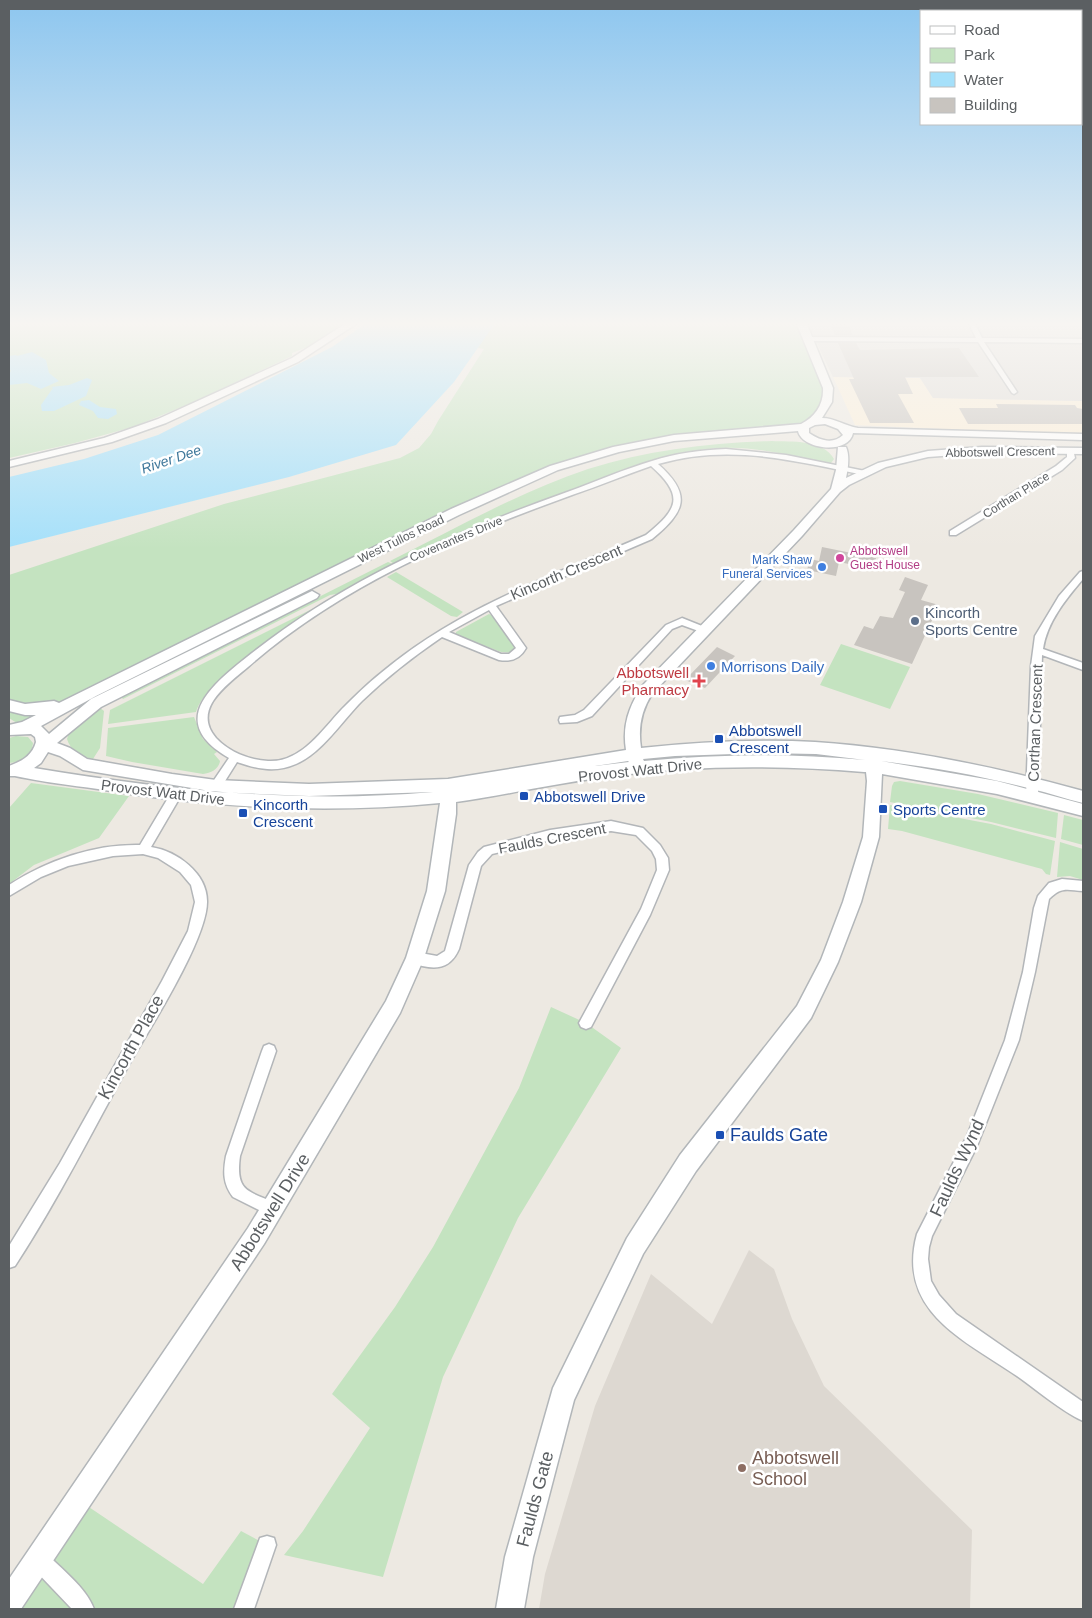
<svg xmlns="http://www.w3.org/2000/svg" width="1092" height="1618" font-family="Arial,sans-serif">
<rect width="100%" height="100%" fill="#ede9e2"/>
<path fill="#fcefd8" d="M833,377L920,378L933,398L1083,401V435L855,425Z"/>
<path fill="#dedbd7" d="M807,322H1083V401L933,398L920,378L833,377Z"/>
<path fill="#ddd8d1" d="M749,1250L774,1269L792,1319L824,1386L972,1530L970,1609H539L545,1574L595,1406L651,1274L712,1324Z"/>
<path fill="#c4e3c0" d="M9,322H346L307,347L292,353V356L189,404L133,427L75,443L9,458Z
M493,322H801L829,395L807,424L674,438L554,468L23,727L9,718V575L224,504L400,458L419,448L431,434L438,421L484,349L478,348Z
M772,441C791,442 823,439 834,459L831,463H823C788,455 755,446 719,448C669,451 623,471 577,488C515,511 453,535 394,564L390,561C455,529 519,492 588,469C648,450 709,443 772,441Z
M388,562L393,564L342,593L330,595L300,610L123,699L121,697Z
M396,572L463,612L457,617L451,616L387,577Z
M330,600C296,622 207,676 196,712L108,724L110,710Z
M489,614L493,616L516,645V648L513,653L501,652L456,635V632Z
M841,644L910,667L890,709L820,685Z
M99,707L104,711L100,748L93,759C82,758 70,750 67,739L69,733Z
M194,717L203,739L217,752L214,754L220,761C219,769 211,773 203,774L132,762L106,756L108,728Z
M16,736L28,737L33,743C32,756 20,762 9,763V738Z
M900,781L978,794L1058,813L1056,838L991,822L890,802L892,786L894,782Z
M31,783L129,796L99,838L34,865L9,884V808Z
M890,805L991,824L1055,841L1050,875L1046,874L1042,869L902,831L888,829Z
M1064,815L1083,820V845L1061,839Z
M1060,842L1083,849V880L1070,876L1057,877Z
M551,1007L586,1023L621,1048L518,1218L443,1377L383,1577L284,1555L303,1531L370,1428L332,1394L395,1307L433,1247L519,1088Z
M77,1499L203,1584L241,1531L267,1545L244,1609H9C9,1595 66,1517 77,1499Z"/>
<path fill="#a5e0fa" d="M368,322H496L454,382L396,445L289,477L9,547V477L84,459L158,435L332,347Z
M32,352L46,360L49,373L59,381L41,389L27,383L9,385V373L11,371L9,368V356L16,355L17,356Z
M87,378L92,380L86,396L54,411H42L41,405L53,388L51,387L69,385Z
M89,400L100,407L116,409L117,414L108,419L98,418L93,411L79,405L81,401Z"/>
<path fill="#c8c4bf" d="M829,322H847L853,335H835Z
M838,343H856L860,350L959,348L979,377H905L913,394H898L914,423H870L849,379H854Z
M996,404L1075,405L1077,408L1083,409V424H968L959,408H998Z
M822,547L876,558L874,569L839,562L836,576L807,570L810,559L819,561Z
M905,577L928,585L921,600L939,605L912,664L854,645L864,626L873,629L880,616L893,618L905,592L899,590Z
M717,647L735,656L705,688L685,680Z"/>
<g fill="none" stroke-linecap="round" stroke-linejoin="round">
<g stroke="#b3b6b9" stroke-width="3">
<path id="street" d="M968,322H974L982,338L1083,339V343L984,342L1017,392L1014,394L1012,393L978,342L808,341L805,339L808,337L976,338Z
M726,449L786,455L865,471L869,473L865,475C794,461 730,443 658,464C693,495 685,512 652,539L496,606L526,648C520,659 511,662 499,660L442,637C414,656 387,677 362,701C342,721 323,752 296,764C276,773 257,769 237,762L220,789L209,792L205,791L203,788L205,785L212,783L229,758C164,721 214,683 252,653C349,577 455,532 570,491C597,481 625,469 652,461C676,453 701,450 726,449ZM651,466C685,496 678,509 646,535C554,575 459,607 381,673C367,684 355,696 342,709C322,730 301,763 268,761C249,760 229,752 216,738C191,709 228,684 248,667C342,585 456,537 572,495C599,486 625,475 651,466ZM489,610L516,648L509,654H501L449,632Z
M1067,449H1073L1075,458L1062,470L956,535H950V531L1056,466L1067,457Z
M1083,571V579C1066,599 1047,622 1043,649L1083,663V670L1042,655L1038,796L1032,800L1026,796L1031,666L1035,636L1059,596L1080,572Z
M682,618L707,628L709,630L704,633L682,625L672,629L592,716L577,722L560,723L559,720L560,717L575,715L584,710L666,625Z
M186,789L192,793L190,796L179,799L151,847C177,851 207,873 207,901C208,937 151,1027 131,1061C93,1130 58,1200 15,1266L9,1268V1246L60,1163L162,981L188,931L195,902L191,885L180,872L158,858L143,854L113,856L68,866L41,877L9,896V885C48,860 94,844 140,845L171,793Z
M611,821L643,828L660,845L668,858L669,870L650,915L591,1027L586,1029L581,1027L579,1023L641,909L657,870L656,859L652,851L636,835L611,831L550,840L492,854L481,866L459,949C449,972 431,970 410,962L409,958L410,954L415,952L437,956L445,951L469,865L478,852L484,847L550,830Z
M1062,879L1083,881V891C1067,890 1062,886 1049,899L1035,972L1019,1040L977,1146L932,1236L929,1247L928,1259L931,1281L939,1295L956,1314L1083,1402V1421C1061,1411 1037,1390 1017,1376C964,1340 896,1311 917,1234L967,1136L1005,1040L1023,972L1034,908L1038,896L1049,883Z
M269,1044L274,1046L276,1051L240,1156C235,1193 249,1191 278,1204L281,1209L278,1214L273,1217L233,1197C223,1184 223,1172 226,1156L262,1051L264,1046Z
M267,1536L274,1538L276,1545L254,1609H234L260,1538Z
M38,1550L45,1552C61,1569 86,1587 94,1609H72L31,1566L29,1559L31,1552Z"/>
</g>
<g stroke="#b2b6b9" stroke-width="3">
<path id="secondary" d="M348,322H359L298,362L166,423L112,442L9,467V461L104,438L158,419L292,358Z
M796,322H806L833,388L832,402L822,418C835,418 845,426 858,428L1083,434V440L853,433C849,455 802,450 798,431L674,441L619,452L558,470L459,515L96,696L41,726L49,734L91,699L312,591L319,595L317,598L101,707L57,743L70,748L87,759L172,774L216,780L309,784L448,779L626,750C622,725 629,707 642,686L794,530L831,489L836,470L838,447H846C850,456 848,468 846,478L878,463L928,451L982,447L1083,448V454L982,453L928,457L886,467L849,485L840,492L802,536L652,694C641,711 638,728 641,748C699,742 758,739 815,742C906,748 996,767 1083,791V803C1066,799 1049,793 1032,789C982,776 932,767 881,761L997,781L1083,804V816L997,794L882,774L879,837L861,902L838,962L811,1018L696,1171L643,1254L574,1400L533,1557L524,1609H496L505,1557L553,1388L627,1238L680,1155L797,1006L821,960L843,902L863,837L867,781L866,772H864C778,765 692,765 606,777C556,783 506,795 456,802V814L445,891L424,958L400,1013L264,1244L21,1609H9V1579L248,1228L386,1001L406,958L427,891L440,803C325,814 212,808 98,789C70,785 42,782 15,776H9V766C22,761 32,756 36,742L35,737L31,734L9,735V725L22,722L36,715H25L9,711V700L25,704L54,701L59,703L451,509L550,466L613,447L674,435L801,424C815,417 824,404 823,388ZM825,424L838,429L843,435C833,445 819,440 809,433V428L815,425ZM48,752L60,756L83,770L216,792L309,796L433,792C299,804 166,790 34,768L41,763ZM763,753L816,754L865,760C791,753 718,754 644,761L643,759L675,756ZM628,761L629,762L595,766Z"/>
</g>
<use href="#street" fill="#fff" fill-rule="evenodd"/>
<use href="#secondary" fill="#fff" fill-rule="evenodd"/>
</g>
<linearGradient id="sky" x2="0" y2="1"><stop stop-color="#8dc6ef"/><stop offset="0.59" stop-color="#f7f5f2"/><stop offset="1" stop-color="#f7f5f2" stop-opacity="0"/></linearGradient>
<rect width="1092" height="549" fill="url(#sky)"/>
<circle fill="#d1479c" stroke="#fff" stroke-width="2" cx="840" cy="558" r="5"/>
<g fill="#3f7fe0" stroke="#fff" stroke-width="2">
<circle cx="822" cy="567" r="5"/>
<circle cx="711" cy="666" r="5"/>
</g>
<circle fill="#5c6f8a" stroke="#fff" stroke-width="2" cx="915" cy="621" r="5"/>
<path fill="#e0444e" stroke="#fff" stroke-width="2" d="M696.5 673.5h5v5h5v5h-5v5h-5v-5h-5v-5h5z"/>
<g fill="#1a4fb4" stroke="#fff" stroke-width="2">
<rect x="714" y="734" width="10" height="10" rx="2.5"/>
<rect x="519" y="791" width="10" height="10" rx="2.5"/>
<rect x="878" y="804" width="10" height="10" rx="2.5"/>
<rect x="238" y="808" width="10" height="10" rx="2.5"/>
<rect x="715" y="1130" width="10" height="10" rx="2.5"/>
</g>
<circle fill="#8d6e63" stroke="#fff" stroke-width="2" cx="742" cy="1468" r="5"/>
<g text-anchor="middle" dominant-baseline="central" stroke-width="5" stroke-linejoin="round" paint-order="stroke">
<g font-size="12" fill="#5b5f62" stroke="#fff">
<text transform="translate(1000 452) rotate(-1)">Abbotswell Crescent</text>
<text transform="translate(1016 495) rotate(-32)">Corthan Place</text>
<text transform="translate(401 539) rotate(-26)">West Tullos Road</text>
<text transform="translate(456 539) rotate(-23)">Covenanters Drive</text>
</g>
<g font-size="12" fill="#b23c85" stroke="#fff" text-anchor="start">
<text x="850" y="551">Abbotswell<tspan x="850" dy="14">Guest House</tspan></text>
</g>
<g font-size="12" fill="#366cbe" stroke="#fff" text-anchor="end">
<text x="812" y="560">Mark Shaw<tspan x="812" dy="14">Funeral Services</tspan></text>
</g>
<g font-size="14" font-style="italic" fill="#3e779a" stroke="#fff">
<text transform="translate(171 459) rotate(-19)">River Dee</text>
</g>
<g font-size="15" fill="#5b5f62" stroke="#fff">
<text transform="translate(566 572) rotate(-23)">Kincorth Crescent</text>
<text transform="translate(1035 723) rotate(-88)">Corthan Crescent</text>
<text transform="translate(640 770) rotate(-6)">Provost Watt Drive</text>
<text transform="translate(163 792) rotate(7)">Provost Watt Drive</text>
<text transform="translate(552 838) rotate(-11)">Faulds Crescent</text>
</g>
<g font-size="15" fill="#4e5e75" stroke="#fff" text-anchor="start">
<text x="925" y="612">Kincorth<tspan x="925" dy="17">Sports Centre</tspan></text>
</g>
<g font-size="15" fill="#366cbe" stroke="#fff" text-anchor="start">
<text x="721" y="666">Morrisons Daily</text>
</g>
<g font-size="15" fill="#be3a42" stroke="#fff" text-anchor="end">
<text x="689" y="672">Abbotswell<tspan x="689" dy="17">Pharmacy</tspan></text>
</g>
<g font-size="15" fill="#164399" stroke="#fff" text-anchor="start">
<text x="729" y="730">Abbotswell<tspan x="729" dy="17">Crescent</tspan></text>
<text x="534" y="796">Abbotswell Drive</text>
<text x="253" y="804">Kincorth<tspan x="253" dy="17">Crescent</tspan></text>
<text x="893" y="809">Sports Centre</text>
</g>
<g font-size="18" fill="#5b5f62" stroke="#fff">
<text transform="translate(131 1047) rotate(-61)">Kincorth Place</text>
<text transform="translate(957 1168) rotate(-65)">Faulds Wynd</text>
<text transform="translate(270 1212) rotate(-58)">Abbotswell Drive</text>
<text transform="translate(535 1499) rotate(-75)">Faulds Gate</text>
</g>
<g font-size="18" fill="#164399" stroke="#fff" text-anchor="start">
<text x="730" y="1135">Faulds Gate</text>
</g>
<g font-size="18" fill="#785e54" stroke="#fff" text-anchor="start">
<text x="752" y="1458">Abbotswell<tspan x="752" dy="21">School</tspan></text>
</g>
</g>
<rect width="1092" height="1618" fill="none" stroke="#5b5f62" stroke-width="20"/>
<rect x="920" y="10" width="162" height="115" fill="#ffffff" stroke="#bdbfc0"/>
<rect x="930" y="26" width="25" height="8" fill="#ffffff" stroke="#bdbfc0"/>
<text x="964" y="35" font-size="15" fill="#5b5f62">Road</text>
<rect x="930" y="48" width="25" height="15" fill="#c4e3c0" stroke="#bdbfc0"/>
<text x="964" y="60" font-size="15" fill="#5b5f62">Park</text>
<rect x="930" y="72" width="25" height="15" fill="#a5e0fa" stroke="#bdbfc0"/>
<text x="964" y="85" font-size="15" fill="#5b5f62">Water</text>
<rect x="930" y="98" width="25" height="15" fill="#c8c4bf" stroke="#bdbfc0"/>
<text x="964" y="110" font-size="15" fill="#5b5f62">Building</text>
</svg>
